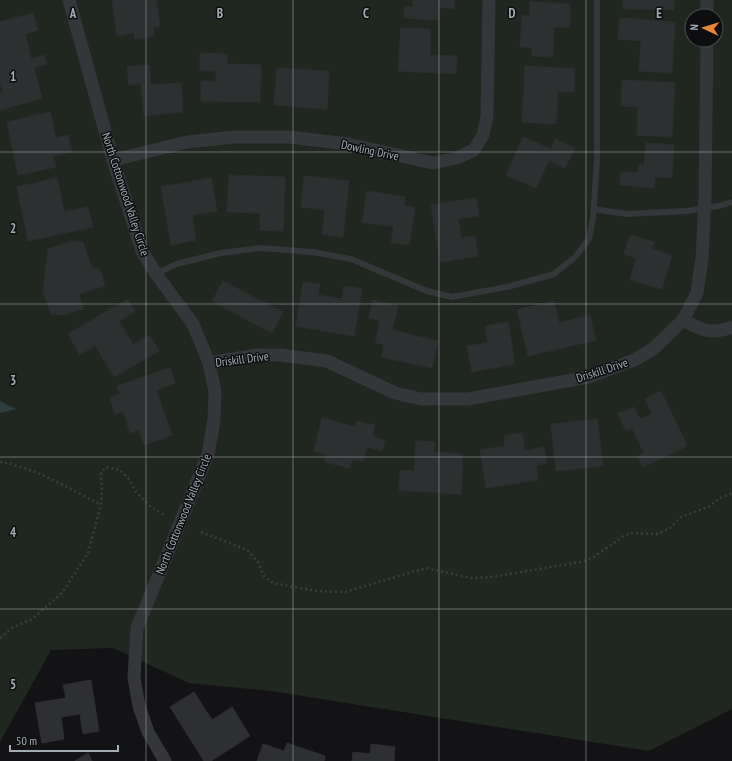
<svg xmlns="http://www.w3.org/2000/svg" width="732" height="761" font-family="'PT Sans Narrow',sans-serif">
<rect width="100%" height="100%" fill="#131315"/>
<path fill="#202720" fill-rule="evenodd" d="M0,0H732V709L649,751L271,691L189,683L113,648L51,650L0,742ZM692,16H716V40H692Z"/>
<path fill="#2f3c3e" d="M0,401L16,409L0,413Z"/>
<path fill="#2e2f31" stroke="#2d2e30" d="M112,0H156L160,26L153,27L154,36L135,39L134,33L117,36Z
M413,0H455L454,9L440,7L439,20L404,18L405,6L413,7Z
M623,0H674V10L623,9Z
M530,2L570,4V27H554L553,57L532,56V47H520L522,15L530,16Z
M33,13L38,30L25,34L31,59L44,55L47,64L34,68L42,98L0,110V93L3,92L0,83V22Z
M620,18L675,22L672,73L639,71L641,41L618,39Z
M401,28L431,29L430,55L457,56L456,74L398,71Z
M200,53L227,54V64L261,65L260,102L201,101V81L216,82V71L200,70Z
M149,65L151,85L181,83L183,112L144,116L141,84L129,85L127,67Z
M525,66L575,69L574,92L558,91L556,124L522,122Z
M277,68L329,71L327,109L274,105Z
M622,80L675,83L672,137L637,135L638,107L621,106Z
M50,112L56,138L68,135L72,152L53,156L56,167L18,175L7,122Z
M523,137L551,149L555,139L575,148L565,168L549,160L536,188L506,175Z
M646,143L674,145L672,178L655,177L654,188L620,185L621,172L638,173L639,164L644,165Z
M229,175L285,177L283,231L260,230V213L227,212Z
M304,176L349,181L343,237L322,234L325,210L301,207Z
M57,178L64,212L88,207L93,227L28,241L17,187Z
M211,178L217,211L192,215L196,240L171,245L161,187Z
M367,191L405,197L404,205L415,207L409,245L391,242L394,227L362,222Z
M476,198L479,216L458,219L461,238L475,236L478,256L440,262L431,205Z
M630,235L654,242L652,249L672,255L662,289L630,280L636,258L624,254Z
M73,241L83,242L92,268L100,269L105,286L79,294L83,309L64,315L51,314L43,291L48,249Z
M223,281L283,312L272,333L212,301Z
M303,282L320,284L318,295L342,299L344,286L362,289L354,336L296,326Z
M128,299L135,311L119,321L133,345L150,335L159,351L114,377L95,345L80,355L68,334Z
M373,300L398,306L392,330L438,341L432,368L382,357L384,345L375,342L380,321L369,318Z
M554,301L559,323L590,315L596,340L528,356L517,310Z
M508,322L515,364L472,372L467,346L488,343L485,326Z
M170,368L175,383L156,390L172,435L144,445L139,430L130,433L123,411L115,414L110,398L120,394L117,386Z
M661,391L687,446L643,467L638,456L644,453L632,428L626,431L618,414L634,407L640,419L652,414L645,399Z
M322,418L355,427L357,421L375,425L372,436L385,440L382,451L367,447L363,461L352,459L350,468L324,462L326,454L314,451Z
M597,419L603,466L556,471L551,424Z
M522,433L525,451L544,447L547,463L536,465L538,480L486,488L480,450L505,446L504,436Z
M416,441L435,442L434,452L463,454L461,494L399,490L400,470L414,471Z
M91,680L99,731L83,734L80,714L61,717L64,739L42,743L35,703L66,698L63,685Z
M194,692L212,720L232,707L250,736L211,761H204L170,707Z
M287,743L325,756L324,761H257L263,744L284,751Z
M371,744L395,747L394,761H352L353,752L370,754Z
M88,753L92,761H75Z"/>
<g fill="none" stroke-linecap="round" stroke-linejoin="round">
<path stroke="#3a3d40" stroke-width="2.5" stroke-dasharray="2 3" stroke-linecap="butt" d="M0,462C33,467 71,489 101,505
M201,532L247,550L258,562L264,576L273,583L317,591L345,592L426,568L471,578L491,577L580,562L594,557L622,537L631,533L658,534L670,528L681,517L708,507L720,498L732,493
M0,638L12,628L32,619L62,593L88,553L101,505L102,488L101,473L106,467L120,470L129,479L136,492L151,507L164,515"/>
<path stroke="#343639" stroke-width="6" d="M593,209L627,214L687,211L719,206L732,202
M156,274L176,264L221,253L260,248L312,252L351,259L427,291L452,297L511,286L554,274L575,257L589,239L593,218L597,160V0"/>
<path stroke="#343639" stroke-width="13" d="M69,0L113,160L142,251L156,274L193,324L209,363L215,392L214,420L208,454L137,628L134,678L139,706L148,732L165,761
M707,16V0
M113,160L187,142L234,137H290L348,144L433,163L457,158L474,150L483,135L487,116L489,0
M683,320C702,330 711,335 732,327
M209,363L257,355H280L327,361L395,393L421,399H468L589,377L634,360L653,349L683,320L697,293L702,258L705,198L707,40"/>
</g>
<path fill="none" stroke="#a5adb4" stroke-width="1" stroke-opacity="0.55" d="M146,0V761M293,0V761M439,0V761M586,0V761M0,152H732M0,304H732M0,457H732M0,609H732"/>
<g text-anchor="middle" dominant-baseline="central" stroke-width="3" stroke-linejoin="round" paint-order="stroke">
<g font-size="12" fill="#a5adb4" stroke="#0e0e10">
<text transform="translate(370 150) rotate(12)">Dowling Drive</text>
<text transform="translate(126 194) rotate(72)">North Cottonwood Valley Circle</text>
<text transform="translate(242 359) rotate(-7)">Driskill Drive</text>
<text transform="translate(602 370) rotate(-18)">Driskill Drive</text>
<text transform="translate(183 514) rotate(-68)">North Cottonwood Valley Circle</text>
</g>
</g>
<g font-size="13" text-anchor="middle" font-weight="bold" fill="#a5adb4" stroke="#0e0e10" stroke-width="3" stroke-linejoin="round" paint-order="stroke">
<text x="73" y="18">A</text>
<text x="220" y="18">B</text>
<text x="366" y="18">C</text>
<text x="512" y="18">D</text>
<text x="659" y="18">E</text>
<text x="13" y="81">1</text>
<text x="13" y="233">2</text>
<text x="13" y="385">3</text>
<text x="13" y="537">4</text>
<text x="13" y="689">5</text>
</g>
<g transform="translate(704 28) rotate(274)"><circle r="19" fill="#0e0e10" stroke="#4a4e52"/>
<path d="M0-3L7 15L0 10L-7 15Z" fill="#e78639"/>
<text y="-6" font-size="11" font-weight="bold" text-anchor="middle" fill="#a5adb4">N</text>
</g>
<path d="M10 745v6h108v-6" fill="none" stroke="#a5adb4" stroke-width="2"/>
<text x="16" y="745" font-size="12" fill="#a5adb4" stroke="#0e0e10" stroke-width="3" paint-order="stroke">50 m</text>
</svg>
